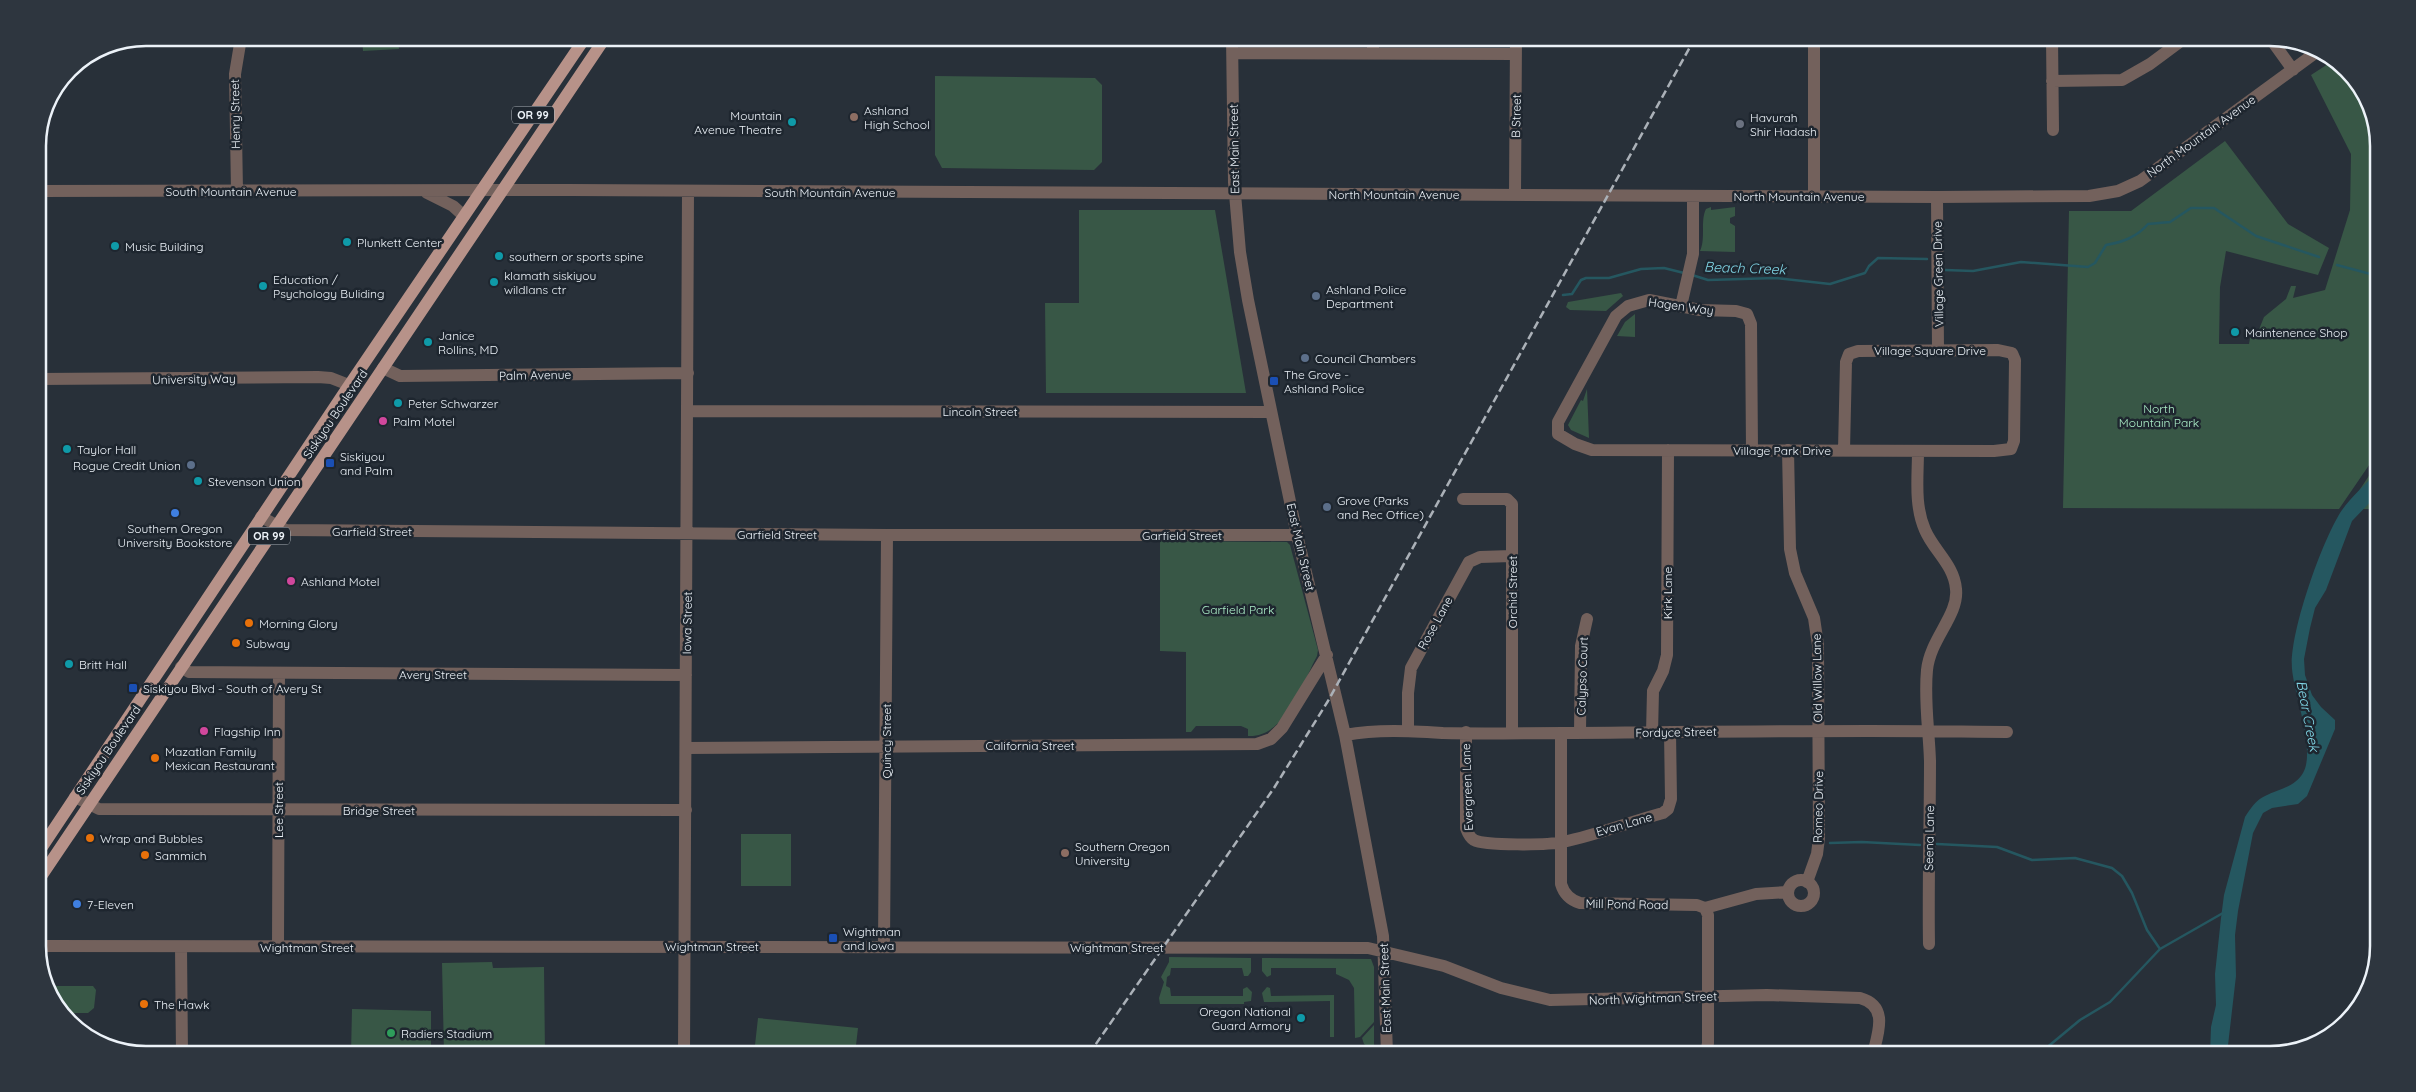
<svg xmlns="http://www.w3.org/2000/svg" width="2416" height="1092" font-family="Quicksand,sans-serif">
<rect width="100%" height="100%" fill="#283039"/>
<path fill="#385746" d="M362,38H398L399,49L363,51Z
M2331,62L2360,86L2378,139V452L2339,509L2063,508L2069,211H2131L2225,141L2288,224L2329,248L2318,275L2226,251L2220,287L2219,344H2249L2250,338L2256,337L2264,317L2286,299L2291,286H2296L2293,298L2325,290L2350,210L2351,154L2311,75Z
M935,76L1095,78L1102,85V162L1094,170L942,168L935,155Z
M1711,207V210L1735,207V216L1730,218V223L1735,226V252L1700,251C1706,238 1700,221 1706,209Z
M1079,210H1215L1246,393H1046L1045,303H1079Z
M1621,293L1623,296L1606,311L1570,310L1566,307L1568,302Z
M1635,314V337L1617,336L1625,322Z
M1587,389L1589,438L1571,430L1568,425L1581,400L1583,401Z
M2378,462V509H2347Z
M1160,541L1287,542L1290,545L1318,650L1317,656C1302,684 1285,738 1248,736V729L1241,726H1196L1191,732H1186V652L1160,651Z
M741,834H791V886H741Z
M1169,957L1251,958V972L1248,976H1244L1242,968H1171L1170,975L1167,977L1166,986L1170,988L1171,996H1243V989L1247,987L1252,992L1251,1001L1244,1002V1004H1160L1159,998L1164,982L1161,977L1169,962Z
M1262,958L1371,959L1374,967V1022L1360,1037L1355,1038L1354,988L1349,980L1336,974V968H1271V975L1267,977L1262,971Z
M492,962L493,968L544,967L545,1054H444L442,963Z
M50,986H93L96,990L94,1008L88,1013H62Z
M1267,987L1270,988L1271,996L1334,995V1037H1330V1001L1264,1002L1262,993Z
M352,1009L431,1011V1054H351Z
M758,1018L858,1028L855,1054H754Z
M1374,1025V1052L1364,1044L1362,1038Z"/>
<path fill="#255760" d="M2378,471V494L2352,521L2326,590L2315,608L2310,628L2304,659L2305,675L2312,695L2321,707L2335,720V729L2307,796L2298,804L2272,808L2263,813L2253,833L2238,911L2235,935L2236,976L2227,1054H2210L2211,1027L2216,1005L2215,974L2221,918L2224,895L2245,817C2250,809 2256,800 2265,796C2279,789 2295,787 2303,773C2316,751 2294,694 2292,669C2289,634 2321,544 2340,513C2349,499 2366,484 2378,471Z"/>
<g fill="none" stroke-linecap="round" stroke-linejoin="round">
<path stroke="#255760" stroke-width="2.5" d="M2337,265L2378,276
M1945,270L1973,271L2021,262L2088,267L2095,263L2106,245C2123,242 2137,237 2148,224L2170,222L2191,208H2214L2256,236L2319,257
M1692,275L1708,280L1776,278L1830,284L1865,273L1869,266L1878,258L1927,259
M1563,295L1572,294L1581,280L1586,278H1609L1641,269L1664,268L1684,273
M1830,843L1862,842L1920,845
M1937,844L1997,847L2032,860L2075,858L2112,868L2122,876L2132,893L2147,930L2160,949
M2039,1054L2080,1020L2110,1002L2160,949L2223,913"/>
<path stroke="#73615c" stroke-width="12" d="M1232,38L1234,182L1240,252L1248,300L1297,535L1345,735L1383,936L1387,1054
M1373,38V53
M2052,38L2053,130
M2270,38L2293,70
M1233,53L1516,54
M2052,81L2122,80L2150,64L2185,38
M38,191L571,190L1937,197L2089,196L2118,191L2140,181L2318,51
M237,191L235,74L241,38
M427,193L453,206L464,216
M1515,194L1516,38
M1814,196V38
M1937,197L1938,351
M1681,306L1693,254V196
M383,368L400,376L688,373
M38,379L318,377L331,378L349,385
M688,411L1271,412
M1752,450L1751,324L1747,314L1736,311L1700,310L1649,300L1628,306L1616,316L1558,422V434L1575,444L1592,450L1994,451L2011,449L2014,441L2015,360L2012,353L1998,350L1858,351L1849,354L1846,362L1844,450
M1788,450L1790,549L1795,573L1814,618L1818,645L1819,838L1817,854L1807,882
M1918,451C1918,476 1914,505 1925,530C1934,551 1954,565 1956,589C1959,615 1930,639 1927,670C1924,701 1929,730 1930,761C1930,822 1928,883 1929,944
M1463,499H1507L1512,504V732
M261,517L286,530L887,535H1297
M181,667L189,672L686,675
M1408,730V693L1411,668L1469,562L1480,557L1512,556
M1466,732V828C1468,833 1469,837 1474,840C1485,846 1549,845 1563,842C1596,835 1630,822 1663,813L1668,809L1671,799L1670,732
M1561,733V884C1564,894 1570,900 1580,903L1697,905L1705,908L1708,915V1043L1706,1054
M1580,733L1581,646L1587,619
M1652,733L1653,691L1663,671L1667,655L1668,450
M1345,735C1378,729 1410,731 1443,733C1483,734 1524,733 1564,733C1712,732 1859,729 2007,732
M686,748L1257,744L1271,739L1282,728L1327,655
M75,797L99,809L686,810
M1788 893a13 13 0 1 1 26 0a13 13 0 1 1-26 0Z
M1705,908L1756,894L1788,892
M38,946L1368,948L1444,966L1501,988L1550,1000L1767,995L1860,998C1889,1006 1878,1033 1873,1054
M884,946L887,535
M181,947L182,1054
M278,947L279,673
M684,1054L688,192"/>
<path stroke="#b79289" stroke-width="12" d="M38,853L348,387L585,38
M38,881L605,38"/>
<path stroke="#abb1b8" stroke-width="2.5" stroke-dasharray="8 4" stroke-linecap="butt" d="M1089,1054L1274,788L1328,701L1695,38"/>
</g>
<g fill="#8d6e63" stroke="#1e262f" stroke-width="2">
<circle cx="854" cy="117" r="5"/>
<circle cx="1065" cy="853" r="5"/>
</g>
<g fill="#0f9aa8" stroke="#1e262f" stroke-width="2">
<circle cx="792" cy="122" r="5"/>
<circle cx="347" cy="242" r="5"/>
<circle cx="115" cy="246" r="5"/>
<circle cx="499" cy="256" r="5"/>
<circle cx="494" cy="282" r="5"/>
<circle cx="263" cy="286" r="5"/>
<circle cx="2235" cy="332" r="5"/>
<circle cx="428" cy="342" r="5"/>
<circle cx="398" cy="403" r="5"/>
<circle cx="67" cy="449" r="5"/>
<circle cx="198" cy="481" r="5"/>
<circle cx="69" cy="664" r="5"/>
<circle cx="1301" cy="1018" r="5"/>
</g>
<circle fill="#6b7280" stroke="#1e262f" stroke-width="2" cx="1740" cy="124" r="5"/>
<g fill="#5c6f8a" stroke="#1e262f" stroke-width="2">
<circle cx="1316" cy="296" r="5"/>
<circle cx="1305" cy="358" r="5"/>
<circle cx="191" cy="465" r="5"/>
<circle cx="1327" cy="507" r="5"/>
</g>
<g fill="#1a4fb4" stroke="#1e262f" stroke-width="2">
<rect x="1269" y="376" width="10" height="10" rx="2.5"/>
<rect x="325" y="458" width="10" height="10" rx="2.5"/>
<rect x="128" y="683" width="10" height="10" rx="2.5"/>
<rect x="828" y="933" width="10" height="10" rx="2.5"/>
</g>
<g fill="#d1479c" stroke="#1e262f" stroke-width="2">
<circle cx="383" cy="421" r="5"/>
<circle cx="291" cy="581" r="5"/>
<circle cx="204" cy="731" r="5"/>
</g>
<g fill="#3f7fe0" stroke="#1e262f" stroke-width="2">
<circle cx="175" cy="513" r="5"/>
<circle cx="77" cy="904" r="5"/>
</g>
<g fill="#e8710a" stroke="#1e262f" stroke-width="2">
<circle cx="249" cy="623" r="5"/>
<circle cx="236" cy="643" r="5"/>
<circle cx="155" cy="758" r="5"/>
<circle cx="90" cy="838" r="5"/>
<circle cx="145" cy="855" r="5"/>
<circle cx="144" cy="1004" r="5"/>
</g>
<circle fill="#2e9e5b" stroke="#1e262f" stroke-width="2" cx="391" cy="1033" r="5"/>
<g text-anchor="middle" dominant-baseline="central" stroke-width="5" stroke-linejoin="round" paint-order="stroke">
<g fill="#1e262f" stroke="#aeb5bc" stroke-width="1">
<rect x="512" y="106.5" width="42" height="17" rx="4"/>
<rect x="248" y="527.5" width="42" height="17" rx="4"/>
</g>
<g font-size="11" font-weight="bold" fill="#ecf2f8">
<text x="533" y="115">OR 99</text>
<text x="269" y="536">OR 99</text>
</g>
<g font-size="12" fill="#ecf2f8" stroke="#1e262f" text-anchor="start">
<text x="864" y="110">Ashland<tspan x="864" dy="14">High School</tspan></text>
<text x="782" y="115" text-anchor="end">Mountain<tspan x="782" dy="14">Avenue Theatre</tspan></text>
<text x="1750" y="117">Havurah<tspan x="1750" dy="14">Shir Hadash</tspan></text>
<text x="357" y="242">Plunkett Center</text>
<text x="125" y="246">Music Building</text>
<text x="509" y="256">southern or sports spine</text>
<text x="504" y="275">klamath siskiyou<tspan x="504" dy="14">wildlans ctr</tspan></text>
<text x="273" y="279">Education /<tspan x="273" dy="14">Psychology Buliding</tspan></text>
<text x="1326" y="289">Ashland Police<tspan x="1326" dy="14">Department</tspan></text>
<text x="2245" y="332">Maintenence Shop</text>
<text x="438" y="335">Janice<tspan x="438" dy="14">Rollins, MD</tspan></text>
<text x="1315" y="358">Council Chambers</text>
<text x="1284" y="374">The Grove -<tspan x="1284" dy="14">Ashland Police</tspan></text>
<text x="408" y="403">Peter Schwarzer</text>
<text x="393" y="421">Palm Motel</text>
<text x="77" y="449">Taylor Hall</text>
<text x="340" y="456">Siskiyou<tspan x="340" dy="14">and Palm</tspan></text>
<text x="181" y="465" text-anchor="end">Rogue Credit Union</text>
<text x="208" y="481">Stevenson Union</text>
<text x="1337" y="500">Grove (Parks<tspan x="1337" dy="14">and Rec Office)</tspan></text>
<text x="175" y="528" text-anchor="middle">Southern Oregon<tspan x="175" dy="14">University Bookstore</tspan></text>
<text x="301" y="581">Ashland Motel</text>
<text x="259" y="623">Morning Glory</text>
<text x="246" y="643">Subway</text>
<text x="79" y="664">Britt Hall</text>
<text x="143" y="688">Siskiyou Blvd - South of Avery St</text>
<text x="214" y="731">Flagship Inn</text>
<text x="165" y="751">Mazatlan Family<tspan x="165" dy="14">Mexican Restaurant</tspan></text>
<text x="100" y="838">Wrap and Bubbles</text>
<text x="1075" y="846">Southern Oregon<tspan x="1075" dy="14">University</tspan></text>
<text x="155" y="855">Sammich</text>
<text x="87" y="904">7-Eleven</text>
<text x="843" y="931">Wightman<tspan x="843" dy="14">and Iowa</tspan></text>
<text x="154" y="1004">The Hawk</text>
<text x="1291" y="1011" text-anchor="end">Oregon National<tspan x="1291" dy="14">Guard Armory</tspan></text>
<text x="401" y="1033">Radiers Stadium</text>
</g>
<g font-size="12" fill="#ecf2f8" stroke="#1e262f">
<text transform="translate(235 114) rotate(-91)">Henry Street</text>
<text transform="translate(1516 116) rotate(-89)">B Street</text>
<text transform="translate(2201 136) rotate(-36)">North Mountain Avenue</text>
<text transform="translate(1234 149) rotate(-91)">East Main Street</text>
<text x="231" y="191">South Mountain Avenue</text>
<text x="830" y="192">South Mountain Avenue</text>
<text x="1394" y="194">North Mountain Avenue</text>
<text x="1799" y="196">North Mountain Avenue</text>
<text transform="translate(1938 274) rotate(-91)">Village Green Drive</text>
<text transform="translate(1681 306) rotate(8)">Hagen Way</text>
<text x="1930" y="350">Village Square Drive</text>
<text transform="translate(535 375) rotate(-1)">Palm Avenue</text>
<text transform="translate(194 379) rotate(-1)">University Way</text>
<text x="980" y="411">Lincoln Street</text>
<text transform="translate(335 414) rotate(-56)">Siskiyou Boulevard</text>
<text x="1782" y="450">Village Park Drive</text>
<text x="372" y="531">Garfield Street</text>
<text x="777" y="534">Garfield Street</text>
<text x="1182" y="535">Garfield Street</text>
<text transform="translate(1301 547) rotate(77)">East Main Street</text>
<text transform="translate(1512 592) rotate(-90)">Orchid Street</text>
<text transform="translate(1667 593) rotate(-90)">Kirk Lane</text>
<text transform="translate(687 623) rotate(-89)">Iowa Street</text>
<text transform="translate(1435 623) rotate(-61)">Rose Lane</text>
<text x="433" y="674">Avery Street</text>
<text transform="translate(1582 676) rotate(-88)">Calypso Court</text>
<text transform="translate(1817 678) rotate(-91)">Old Willow Lane</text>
<text transform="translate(1676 732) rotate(-1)">Fordyce Street</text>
<text transform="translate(886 741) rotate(-90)">Quincy Street</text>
<text x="1030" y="745">California Street</text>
<text transform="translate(108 750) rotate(-56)">Siskiyou Boulevard</text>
<text transform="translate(1467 787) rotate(-92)">Evergreen Lane</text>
<text transform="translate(1818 807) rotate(-89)">Romeo Drive</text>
<text transform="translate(278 810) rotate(-90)">Lee Street</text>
<text x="379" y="810">Bridge Street</text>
<text transform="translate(1624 824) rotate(-16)">Evan Lane</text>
<text transform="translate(1929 838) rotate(-89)">Seena Lane</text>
<text transform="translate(1627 904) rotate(1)">Mill Pond Road</text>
<text x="712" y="946">Wightman Street</text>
<text x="307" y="947">Wightman Street</text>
<text x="1117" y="947">Wightman Street</text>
<text transform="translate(1385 988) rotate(-92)">East Main Street</text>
<text transform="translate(1653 998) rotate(-2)">North Wightman Street</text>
</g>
<g font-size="12" fill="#aceec8" stroke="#1e262f">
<text x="2159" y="408">North<tspan x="2159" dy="14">Mountain Park</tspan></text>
<text x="1238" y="609">Garfield Park</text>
</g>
<g font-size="14" font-style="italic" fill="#81d6e6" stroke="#1e262f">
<text transform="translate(1745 268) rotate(2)">Beach Creek</text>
<text transform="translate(2308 716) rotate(79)">Bear Creek</text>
</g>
</g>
<path d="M0 0H2416V1092H0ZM146 46H2270A100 100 0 0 1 2370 146V946A100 100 0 0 1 2270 1046H146A100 100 0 0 1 46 946V146A100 100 0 0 1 146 46Z" fill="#2e363f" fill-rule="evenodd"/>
<path fill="none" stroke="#ecf2f8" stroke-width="2.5" d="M146 46H2270A100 100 0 0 1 2370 146V946A100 100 0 0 1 2270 1046H146A100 100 0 0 1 46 946V146A100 100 0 0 1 146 46Z"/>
</svg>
